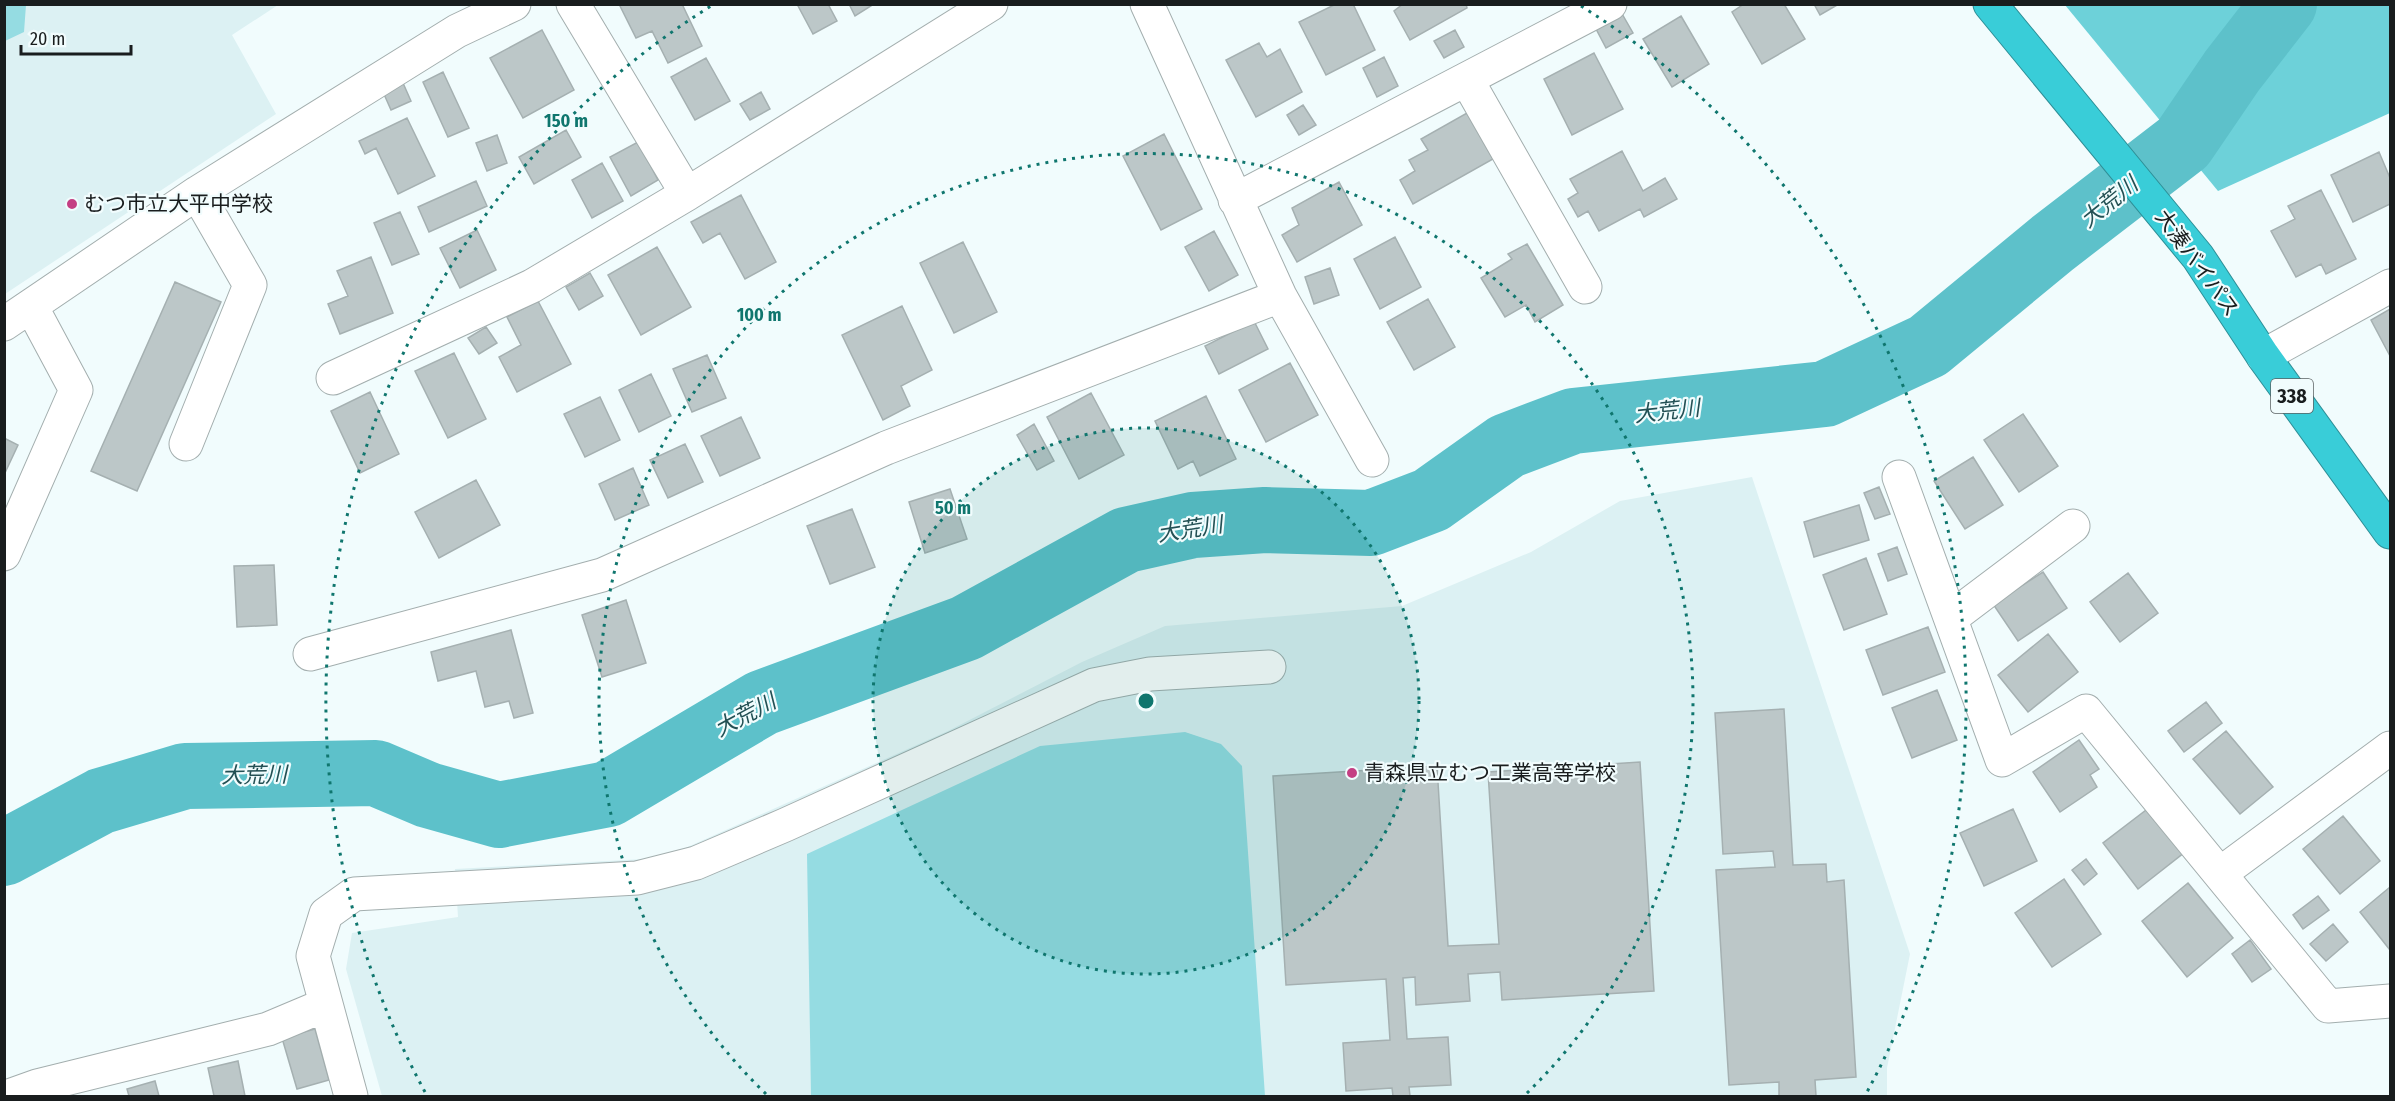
<svg xmlns="http://www.w3.org/2000/svg" width="2395" height="1101" font-family="'Fira Sans Condensed','Noto Sans JP',sans-serif">
<rect width="100%" height="100%" fill="#f1fcfd"/>
<path fill="#dcf1f3" d="M5,5H278L232,35L276,114L5,294Z
M1752,477L1910,954L1887,1068V1096H382L346,969L352,933L458,917L455,869L663,858L948,731L1082,662L1165,626L1402,606L1531,552L1620,501Z"/>
<path fill="#95dce2" d="M4,5H26L24,32L5,41Z
M1185,732L1221,744L1242,766L1265,1096H811L807,854L1040,746Z"/>
<path fill="#6dd1d9" d="M2065,5H2390V113L2218,191Z"/>
<g fill="none" stroke-linecap="round" stroke-linejoin="round">
<path stroke="#5dc1ca" stroke-width="66" d="M4,853L101,801L185,776L376,773L428,795L499,815L608,794L762,703L966,628L1126,540L1193,525L1265,520L1371,523L1431,500L1507,446L1573,421L1825,394L1928,346L2053,243L2183,143L2232,71L2284,4"/>
</g>
<path fill="#bcc7c8" stroke="#a5b0b1" stroke-width="1.5" d="M619,4H682L702,46L668,63L652,31L636,38Z
M797,4H828L837,21L813,34Z
M849,4H874L855,16Z
M1336,4H1353L1375,50L1326,75L1299,22Z
M1403,4H1466L1467,8L1410,40L1394,11Z
M1744,4H1784L1805,39L1762,64L1732,12Z
M1814,4H1839L1820,15Z
M1621,12L1633,33L1606,48L1595,27Z
M1681,16L1709,64L1672,87L1643,39Z
M542,30L574,90L523,118L490,58Z
M1455,30L1464,47L1444,58L1434,41Z
M1259,43L1267,57L1280,49L1302,92L1256,117L1226,60Z
M1594,53L1623,109L1572,135L1544,79Z
M1384,57L1398,86L1377,97L1363,68Z
M706,58L730,101L695,120L671,77Z
M443,72L469,128L448,137L423,82Z
M403,83L411,101L391,110L383,92Z
M761,92L770,109L750,120L740,104Z
M1303,105L1316,125L1299,135L1287,115Z
M1467,113L1493,159L1413,204L1400,180L1415,171L1409,160L1428,150L1421,139Z
M407,118L435,176L398,194L376,148L365,154L359,141Z
M566,130L581,157L534,184L519,157Z
M1164,134L1202,209L1161,230L1123,156Z
M497,135L507,163L487,171L476,143Z
M638,142L658,180L631,196L610,157Z
M1622,151L1643,191L1665,178L1677,199L1644,217L1640,209L1599,231L1588,211L1578,217L1568,199L1578,193L1570,179Z
M2379,152L2390,178V204L2353,222L2331,175Z
M602,163L623,201L592,218L572,180Z
M476,181L487,206L429,232L418,207Z
M1339,182L1362,225L1297,262L1282,235L1299,225L1292,208Z
M2321,190L2356,259L2326,274L2321,264L2296,277L2271,231L2295,219L2288,206Z
M741,195L776,262L745,279L720,233L703,243L691,222Z
M400,212L419,254L392,265L374,223Z
M477,230L496,270L460,288L440,248Z
M1214,231L1238,275L1209,291L1185,247Z
M1395,237L1421,287L1380,309L1354,259Z
M963,242L997,312L954,333L920,263Z
M1527,244L1563,305L1535,322L1526,305L1505,317L1481,278L1512,259L1508,254Z
M657,247L691,307L641,335L608,275Z
M371,257L393,313L340,334L328,304L348,296L337,271Z
M1330,268L1339,295L1314,304L1305,277Z
M590,273L603,296L579,310L566,287Z
M175,282L221,302L137,491L91,471Z
M1428,299L1455,347L1414,370L1387,322Z
M538,301L571,364L517,392L499,357L521,345L507,317Z
M902,306L932,370L901,386L910,406L883,420L842,335Z
M2390,309V356L2371,320Z
M1254,321L1268,349L1219,374L1205,346Z
M486,327L497,343L479,354L468,338Z
M454,353L486,419L448,438L415,371Z
M707,355L726,398L692,412L673,369Z
M1290,363L1318,415L1266,442L1239,390Z
M651,374L671,416L639,432L619,390Z
M370,392L399,454L360,473L331,411Z
M1091,393L1124,455L1079,479L1047,417Z
M1206,396L1236,459L1200,476L1193,461L1178,469L1155,421Z
M600,397L620,440L585,457L564,414Z
M2023,414L2058,466L2019,492L1984,440Z
M741,417L760,458L720,476L701,436Z
M1034,424L1054,461L1037,470L1017,435Z
M4,438L18,445L4,475Z
M685,444L703,482L668,498L650,460Z
M1973,457L2003,505L1965,529L1934,481Z
M633,468L649,505L615,520L599,484Z
M476,480L500,525L439,558L415,512Z
M1879,487L1890,514L1875,519L1864,493Z
M950,489L967,539L925,553L909,502Z
M1859,505L1869,540L1814,557L1804,522Z
M852,509L875,567L830,584L807,526Z
M1897,547L1907,574L1888,581L1878,554Z
M1866,558L1887,614L1844,630L1823,575Z
M274,565L277,625L237,627L234,566Z
M2043,572L2067,608L2018,641L1993,604Z
M2128,573L2158,613L2120,642L2090,602Z
M626,600L646,663L602,677L582,615Z
M1928,627L1945,672L1883,695L1866,650Z
M511,630L533,713L514,718L509,701L485,707L476,671L438,681L431,652Z
M2048,634L2078,672L2028,712L1998,675Z
M1937,690L1957,740L1912,758L1892,708Z
M2206,702L2222,723L2184,752L2168,731Z
M1784,709L1793,865L1826,864L1827,882L1844,880L1856,1077L1815,1080L1816,1096H1779V1082L1729,1085L1716,870L1775,867L1773,851L1723,854L1715,713Z
M2226,731L2273,787L2240,814L2193,759Z
M2079,740L2099,769L2090,775L2097,787L2060,812L2033,772Z
M1640,762L1654,991L1502,1000L1500,972L1468,974L1470,1001L1416,1005L1415,977L1403,978L1407,1039L1448,1037L1451,1085L1409,1087L1410,1096H1393L1392,1088L1346,1091L1343,1043L1390,1040L1386,979L1286,985L1273,776L1437,766L1448,946L1499,944L1488,772Z
M2150,807L2185,852L2138,889L2103,843Z
M2013,809L2037,861L1984,886L1960,833Z
M2343,816L2380,861L2340,894L2303,849Z
M2086,859L2097,874L2084,885L2072,870Z
M2064,879L2101,934L2052,967L2015,913Z
M2188,883L2233,938L2187,977L2142,921Z
M2390,887V950L2360,912Z
M2318,896L2329,910L2303,929L2293,915Z
M2333,924L2348,942L2326,961L2310,944Z
M2250,940L2271,969L2252,982L2232,954Z
M315,1029L329,1080L297,1089L282,1038Z
M238,1061L245,1096H214L208,1068Z
M155,1081L159,1096H129L127,1089Z"/>
<g fill="none" stroke-linecap="round" stroke-linejoin="round">
<g stroke="#a3aeae" stroke-width="35">
<path id="minor" d="M573,4L687,194
M1467,80L1585,287
M1235,200L1610,4
M1280,296L1372,460
M4,324L197,193L457,31L514,4
M2263,356L2390,286
M333,378L532,286L687,194L991,4
M186,444L250,285L197,193
M1899,477L2002,760L2086,711L2328,1006L2390,1001
M4,554L76,390L31,306
M1951,618L2073,526
M310,654L602,575L886,448L1280,296L1147,4
M2221,873L2390,748
M9,1096L37,1086L268,1029L325,1005
M351,1096L313,956L326,914L354,894L637,878L696,863L785,825L1094,685L1150,674L1269,667"/>
</g>
<g stroke="#2e8f97" stroke-width="35">
<path id="highway" d="M1990,4L2198,257L2263,356L2390,532"/>
</g>
<use href="#minor" stroke="#fff" stroke-width="33"/>
<use href="#highway" stroke="#39cdd8" stroke-width="33"/>
</g>
<circle cx="1146" cy="701" r="273" fill="#0f766e" fill-opacity=".12"/>
<g fill="none" stroke="#0f766e" stroke-width="3" stroke-dasharray="3 6">
<circle cx="1146" cy="701" r="273"/>
<path d="M766 1094A547 547 0 1 1 1526 1094"/>
<path d="M425 1092A820 820 0 0 1 711 6M1581 6A820 820 0 0 1 1867 1092"/>
</g>
<g fill="#c43f83" stroke="#f1fcfd" stroke-width="2">
<circle cx="72" cy="204" r="6"/>
<circle cx="1352" cy="773" r="6"/>
</g>
<g text-anchor="middle" dominant-baseline="central" stroke-width="4.5" stroke-linejoin="round" paint-order="stroke">
<rect fill="#f1fcfd" stroke="#5a6061" stroke-width="1.5" x="2271" y="379" width="42" height="34" rx="4.5"/>
<g font-size="20" font-weight="bold" fill="#191d1e">
<text x="2292" y="396">338</text>
</g>
<g font-size="21" fill="#191d1e" stroke="#f1fcfd" text-anchor="start">
<text x="84" y="204">むつ市立大平中学校</text>
<text x="1364" y="773">青森県立むつ工業高等学校</text>
</g>
<g font-size="21" fill="#191d1e" stroke="#f1fcfd">
<text transform="translate(2197 263) rotate(54)">大湊バイパス</text>
</g>
<g font-size="22" font-style="italic" fill="#235054" stroke="#f1fcfd">
<text transform="translate(2109 202) rotate(-39)">大荒川</text>
<text transform="translate(1667 411) rotate(-6)">大荒川</text>
<text transform="translate(1190 529) rotate(-9)">大荒川</text>
<text transform="translate(745 715) rotate(-28)">大荒川</text>
<text transform="translate(254 775) rotate(-1)">大荒川</text>
</g>
</g>
<circle cx="1146" cy="701" r="9" fill="#0f766e" stroke="#f1fcfd" stroke-width="3"/>
<g font-size="18" text-anchor="middle" font-weight="bold" fill="#0f766e" stroke="#f1fcfd" stroke-width="4.5" stroke-linejoin="round" paint-order="stroke">
<text x="566" y="127">150 m</text>
<text x="759" y="321">100 m</text>
<text x="953" y="514">50 m</text>
</g>
<rect width="2395" height="1101" fill="none" stroke="#191d1e" stroke-width="12"/>
<path d="M21 45v9h110v-9" fill="none" stroke="#191d1e" stroke-width="3"/>
<text x="30" y="45" font-size="18" fill="#191d1e" stroke="#f1fcfd" stroke-width="4.5" paint-order="stroke">20 m</text>
</svg>
